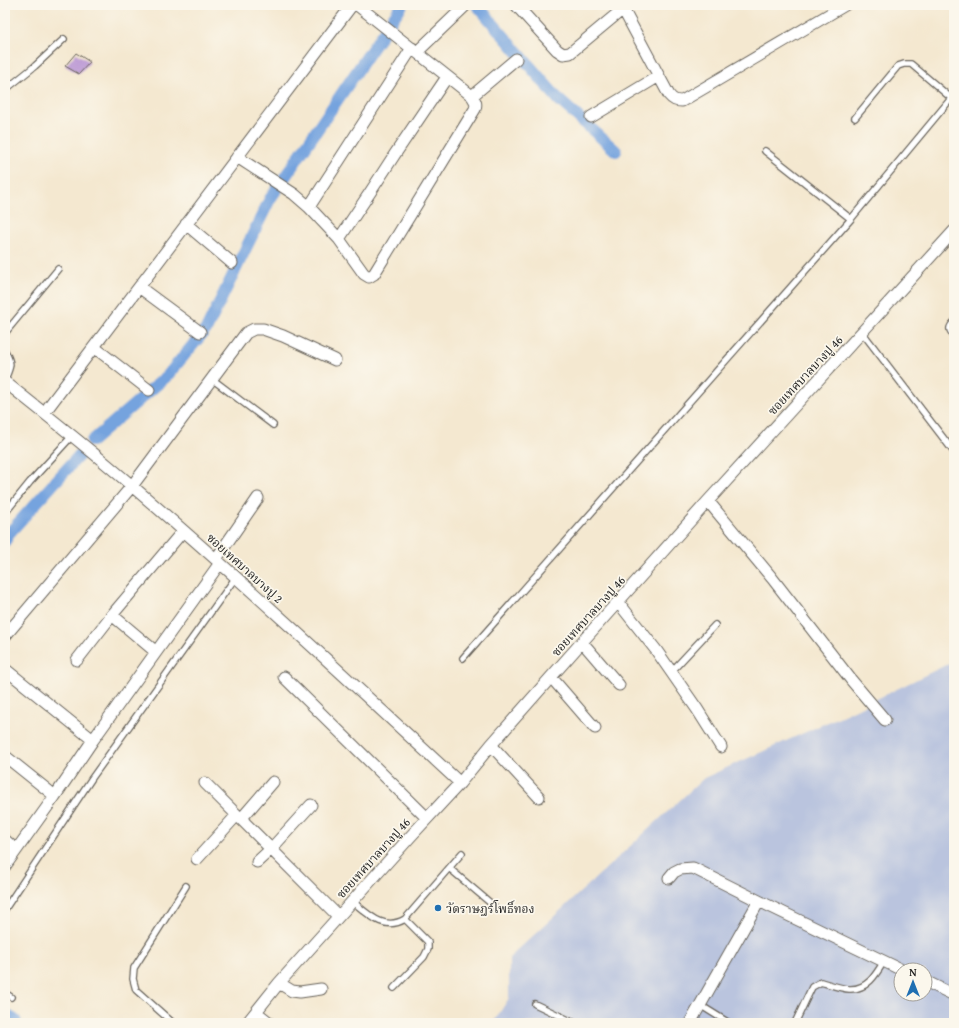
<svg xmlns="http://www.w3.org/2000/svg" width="959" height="1028" font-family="'Gentium Book Plus','Noto Serif Thai',serif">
<rect width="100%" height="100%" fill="#fbf7ec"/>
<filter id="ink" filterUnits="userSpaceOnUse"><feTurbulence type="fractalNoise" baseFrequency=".025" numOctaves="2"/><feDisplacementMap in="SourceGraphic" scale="8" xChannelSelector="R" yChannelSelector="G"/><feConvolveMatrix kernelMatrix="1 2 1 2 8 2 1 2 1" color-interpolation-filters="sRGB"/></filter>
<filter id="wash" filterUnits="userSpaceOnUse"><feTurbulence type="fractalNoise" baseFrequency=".012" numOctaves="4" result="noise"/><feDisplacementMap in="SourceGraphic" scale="16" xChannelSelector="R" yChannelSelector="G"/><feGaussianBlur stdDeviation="0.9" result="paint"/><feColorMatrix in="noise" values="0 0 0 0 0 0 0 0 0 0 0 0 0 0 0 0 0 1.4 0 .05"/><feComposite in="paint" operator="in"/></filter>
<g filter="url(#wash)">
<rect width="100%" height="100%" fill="#f4e8d0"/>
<path fill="#bac4de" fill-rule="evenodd" d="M954,661V1023H493L509,998V958L704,778L848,713ZM901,970H925V994H901Z"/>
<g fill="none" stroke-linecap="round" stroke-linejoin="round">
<path stroke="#75a3de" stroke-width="12" d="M477,5L559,100L616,151
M92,441L167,376L207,328L270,199L402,5
M5,541L11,531L83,451"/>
<path stroke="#75a3de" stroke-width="20" d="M5,1019L12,1023"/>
</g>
<g id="blocks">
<path fill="#be9cd5" d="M76,53L90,62L79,74L65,66Z"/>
</g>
</g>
<g filter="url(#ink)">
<use href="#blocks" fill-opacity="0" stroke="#68635b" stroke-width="1"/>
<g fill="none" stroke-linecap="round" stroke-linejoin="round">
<g stroke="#68635b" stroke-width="8">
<path id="service" d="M5,90L35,66L64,39
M855,118L898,66L904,64H911L951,98
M765,151L851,219
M954,322C948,328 949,330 954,336
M862,332L954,452
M5,333L58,269
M5,351C12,364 11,365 5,379
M212,379L273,425
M5,513L30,482L72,436
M463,658L851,219L954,95
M671,672L715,625
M449,868L494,906
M352,901C368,914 384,932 405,919L462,853
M5,909L92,778L236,577
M394,988L424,957L428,949V942L405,919
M5,993L11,997
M535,1004L575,1023
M700,1005L729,1023
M173,1023L136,990L133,979L134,968L186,886
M795,1023L812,987L821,982C828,984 842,989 849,989C867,990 876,975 884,961"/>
</g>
<g stroke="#68635b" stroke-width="13">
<path id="minor" d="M516,5L557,50L563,54L570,53L623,9L669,95C673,100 676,101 682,101L845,5
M417,52L465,6
M472,96L516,59
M591,117L659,76
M237,157L294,194L309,207L339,239L364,274L369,277L374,274L475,109C477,103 475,101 472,96L357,5
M309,207L412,48
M186,224L232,263
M339,239L371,191L395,154L447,77
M139,287L200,332
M94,347L149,390
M5,382C48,416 91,450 132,486C244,582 352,683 460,783
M44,413L352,5
M708,501L772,578L852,681L885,720
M216,559L258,498
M618,602L656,650L697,709L721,747
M112,615L156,652
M5,636L132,486L246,333L254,329H263L283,336L335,360
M582,642L619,685
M77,660L112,615L183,531
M5,669L93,740
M284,677L427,818
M551,677L595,728
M491,745L539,797
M5,756L55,796
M205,783L338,916
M241,819L273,782
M5,840L16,850
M197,859L237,815
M257,862L271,849L311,805
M5,866L55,796L93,740L220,563
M669,878L674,872L680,869L693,868L759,901
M925,981L954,995
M279,983L292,991L300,992L321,989
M256,1012L270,1023
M247,1023L279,983L410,837L460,783L491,745L582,642L708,501L954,231
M690,1023L759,901L902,970"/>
</g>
<use href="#service" stroke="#fff" stroke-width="5.5"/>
<use href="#minor" stroke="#fff" stroke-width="11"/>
</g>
</g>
<circle fill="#1f6fb2" stroke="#fbf7ec" stroke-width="1.5" cx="438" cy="908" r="4"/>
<g text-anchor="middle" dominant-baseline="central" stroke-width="3.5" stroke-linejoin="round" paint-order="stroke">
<g font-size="12" fill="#1c1c1c" stroke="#fbf7ec">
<text transform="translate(805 375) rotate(-47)">ซอยเทศบาลบางปู 46</text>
<text transform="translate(245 568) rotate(42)">ซอยเทศบาลบางปู 2</text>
<text transform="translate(588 616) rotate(-48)">ซอยเทศบาลบางปู 46</text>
<text transform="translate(373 858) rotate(-48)">ซอยเทศบาลบางปู 46</text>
</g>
<g font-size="12" fill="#1c1c1c" stroke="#fbf7ec" text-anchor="start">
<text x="446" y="908">วัดราษฎร์โพธิ์ทอง</text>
</g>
</g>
<rect width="959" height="1028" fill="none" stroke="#fbf7ec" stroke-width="20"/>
<g transform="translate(913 982)"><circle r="19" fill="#fbf7ec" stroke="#a29f99"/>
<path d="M0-3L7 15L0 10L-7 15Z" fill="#1f6fb2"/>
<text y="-6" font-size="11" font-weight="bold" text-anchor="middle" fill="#1c1c1c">N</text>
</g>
</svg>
